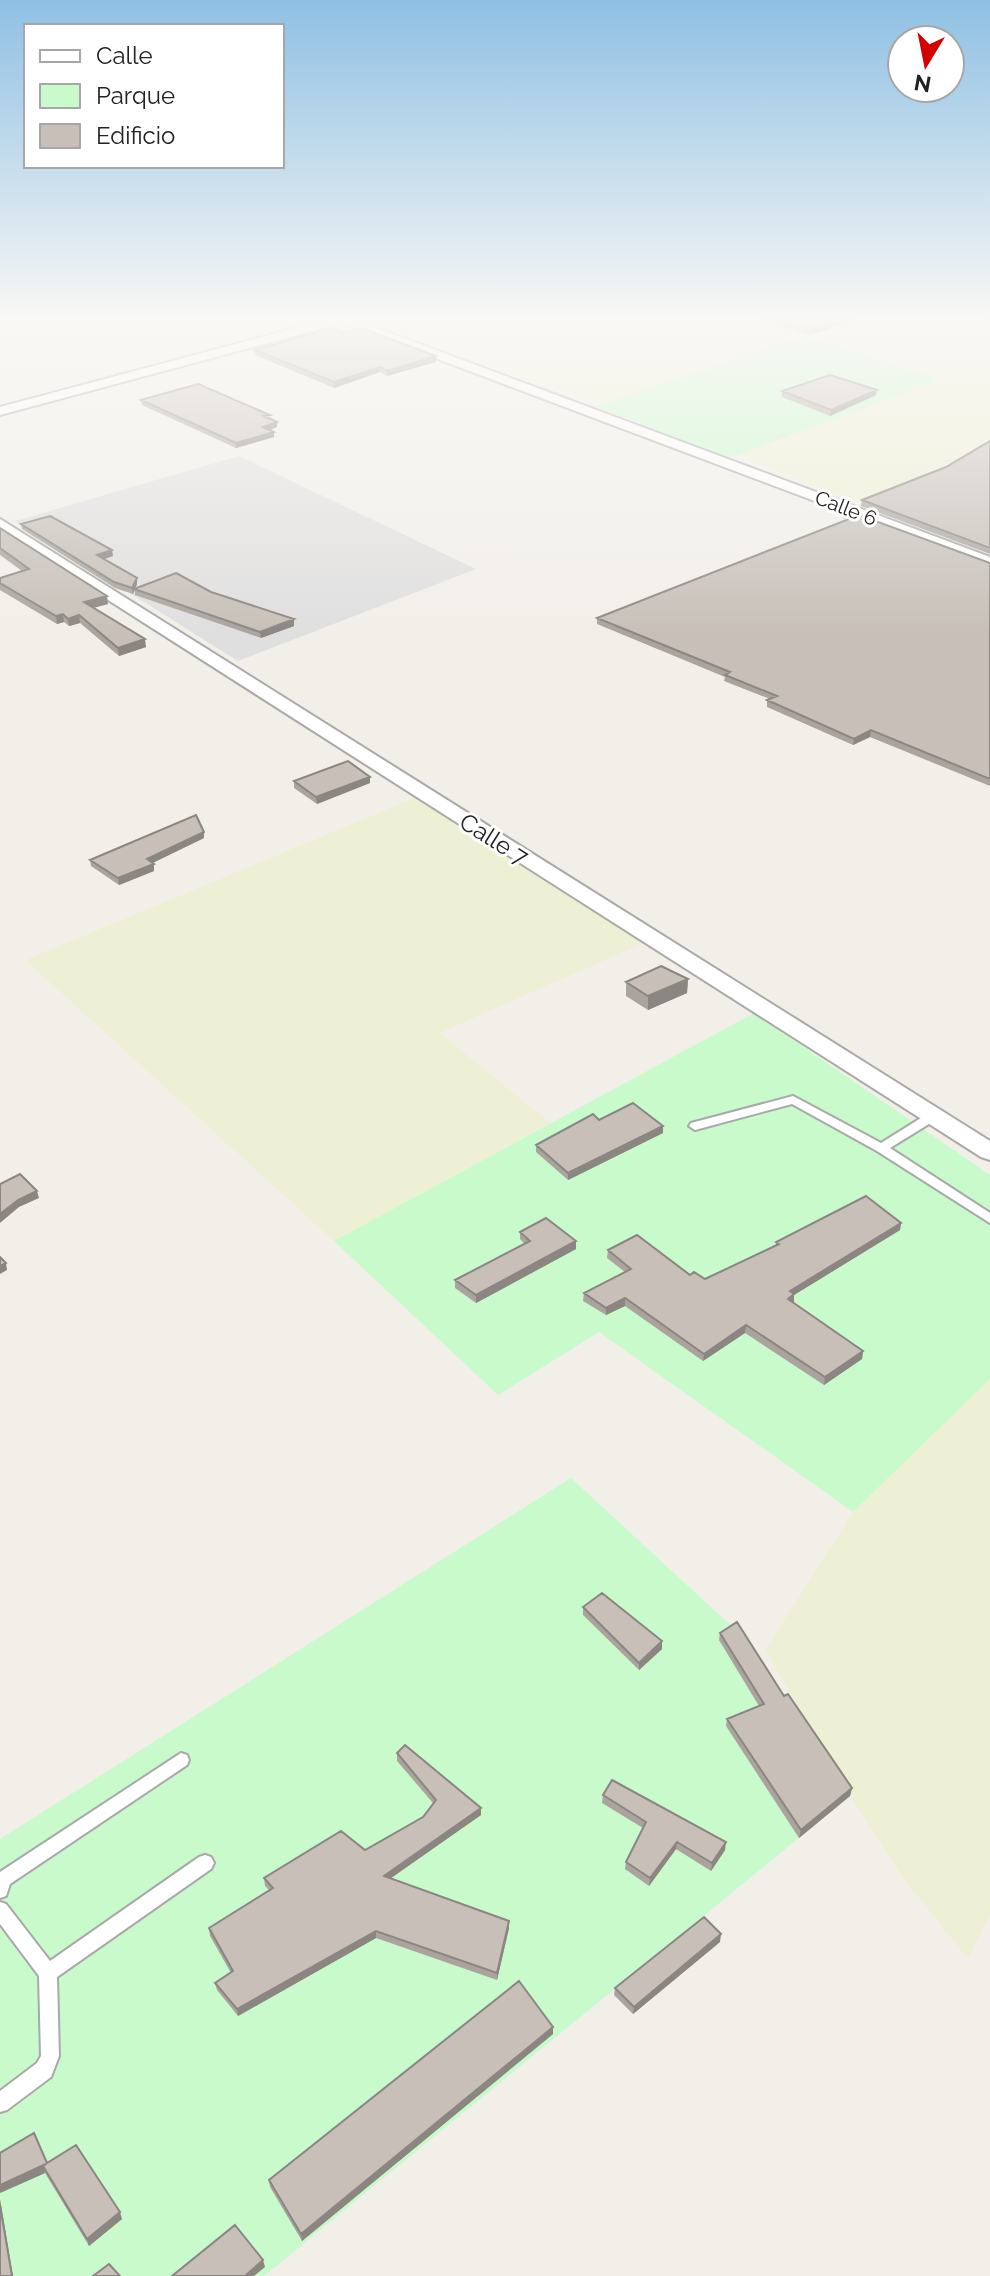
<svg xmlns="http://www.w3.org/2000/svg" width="990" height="2276" font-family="Raleway,sans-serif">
<rect width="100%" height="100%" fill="#f2efe9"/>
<path fill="#e0dfdf" d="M239,456L476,569L238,661L15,521Z"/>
<path fill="#eef0d5" d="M371,319H990V551Z
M424,794L653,939L440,1033L550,1123L334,1241L25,960Z
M990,1379V1915L968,1959L903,1878L850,1796L765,1650L853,1512Z"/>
<path fill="#c8facc" d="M805,336L940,380L729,458L595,406Z
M754,1013L990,1175V1379L853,1512L599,1332L498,1395L334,1241Z
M571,1478L740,1634L850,1796L264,2276H0V1839Z"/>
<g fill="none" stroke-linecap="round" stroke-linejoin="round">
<g stroke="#a9a9a9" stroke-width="4">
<path id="service" d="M793,1096L881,1143L929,1113H937L939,1116L937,1119L890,1148L990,1213V1223L877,1151L792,1104L695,1130L689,1126L691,1123Z
M181,1753L187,1755L189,1760L187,1765L10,1884L6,1896L0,1898V1872Z
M205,1855L211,1857L214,1863L211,1869L57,1977L59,2056L51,2077L7,2110L0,2112V2091L37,2063L41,2056L39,1976L0,1924V1902L6,1904L50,1961L199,1857Z"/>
</g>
<g stroke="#a9a9a9" stroke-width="4">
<path id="minor" d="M329,319H353L990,557V567L342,323L0,415V407Z
M0,519L990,1141V1160L981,1157L0,531Z"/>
</g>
<use href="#service" fill="#fff" fill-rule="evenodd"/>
<use href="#minor" fill="#fff" fill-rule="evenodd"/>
</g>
<path fill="#aba49e" d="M758,319H859L809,335Z
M346,333L436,356V362L387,376L380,372L334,388L255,355V350Z
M782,391L876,395L830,416L782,397Z
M141,400L270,419L277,427L270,430L274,432V437L236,448L142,405Z
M990,441V554L861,506L862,500L946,467Z
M21,524L113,556L104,559L137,578V584L135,588L211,592L294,626L261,638L135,595V590L133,594L115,588L22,529Z
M0,528L108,604L93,608L146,647L119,656L80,623L69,626L64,622L57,624L0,590V578L22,571L0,555Z
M990,563V786L870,737L853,745L767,707V700L770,699L724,681L725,677L597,624V618Z
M370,777V783L317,804L294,788V781Z
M204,838L153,863L154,871L119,885L91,866L90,860Z
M688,979L687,993L648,1010L626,996V982Z
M599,1120L663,1133L568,1180L536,1152V1145Z
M901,1223L900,1230L794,1295L793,1302L863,1351L862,1359L824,1385L745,1333L703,1361L625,1306L606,1315L583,1301L584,1293L625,1272L607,1258L608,1250L705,1279L776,1246V1242Z
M520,1232L576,1241V1249L476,1303L455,1288V1280L525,1244L520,1239Z
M583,1607L662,1649L639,1670L583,1615Z
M720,1633L784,1696L852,1788L850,1796L799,1838L726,1726L727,1719L759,1706L719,1640Z
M397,1753L481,1808V1815L391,1878L509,1928L497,1980L376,1938L238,2016L217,1990L215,1983L231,1973L210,1936L209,1928L270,1891L265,1886L264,1878L365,1850L423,1817L433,1803L397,1761Z
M603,1795L725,1850L711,1871L676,1849L649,1886L625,1869L626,1862L643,1828L602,1803Z
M720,1942L633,2014L614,1995L615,1988Z
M553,2027V2034L302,2241L270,2187L269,2180Z
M47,2163L122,2219L89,2246L45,2173L0,2193Z"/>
<path fill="#8b8681" d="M844,319H859L809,335L810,330Z
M436,356V362L387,376V371Z
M380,367V372L334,388V382Z
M877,390L876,395L830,416L831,410Z
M277,422V427L264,432L263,427Z
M274,432V437L236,448V443Z
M112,550L113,556L98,561L97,555Z
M137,578V584L133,594L132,588Z
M107,596L108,604L85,610L84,602Z
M63,614L64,622L57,624L56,616Z
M79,615L80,623L69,626L68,619Z
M294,619V626L261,638L260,632Z
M145,639L146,647L119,656L118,648Z
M871,730L870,737L853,745L854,739Z
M370,777V783L317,804L316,797Z
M204,832V838L148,865L147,859Z
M154,864V871L119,885L118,878Z
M688,979L687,993L648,1010V996Z
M663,1126V1133L568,1180V1173Z
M37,1191L39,1198L19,1207L0,1223V1214L18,1200Z
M901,1223L900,1230L794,1295V1302L787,1306L790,1291Z
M576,1241V1249L476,1303V1295Z
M6,1263L7,1270L0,1274V1266Z
M625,1298V1306L606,1315V1308Z
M746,1325L745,1333L703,1361L704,1354Z
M863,1351L862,1359L824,1385L825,1377Z
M662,1641V1649L639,1670V1663Z
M852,1788L850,1796L799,1838L801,1830Z
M481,1808V1815L384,1883V1876Z
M677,1842L676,1849L649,1886L650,1878Z
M726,1842L725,1850L711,1871L712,1863Z
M509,1921V1928L497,1980V1973Z
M376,1931V1938L238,2016L237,2009Z
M721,1934L720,1942L633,2014L634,2007Z
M553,2027V2034L302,2241L301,2234Z
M46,2164L43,2166L45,2173L0,2193V2185Z
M0,2199L13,2276H12L0,2205Z
M120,2212L122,2219L89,2246L87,2239Z
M263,2260L265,2267L254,2276H245Z"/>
<path fill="#c7bfb8" stroke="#8b8681" stroke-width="2" d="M774,319H844L810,330Z
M331,328L346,333L361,328L436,356L387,371L380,367L334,382L255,350Z
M830,375L877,390L831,410L782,391Z
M198,384L270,415L264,416L277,422L263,427L274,432L236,443L141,400Z
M990,441V548L862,500L946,467Z
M859,515L990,563V779L871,730L854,739L767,700L777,696L725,675L730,672L597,618Z
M50,516L112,550L97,555L137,578L132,588L114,582L21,524Z
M0,528L107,596L84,602L145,639L118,648L79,615L68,619L63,614L56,616L0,583V578L29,569L0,548Z
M176,573L211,592L294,619L260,632L134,589Z
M348,761L370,777L316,797L294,781Z
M196,815L204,832L147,859L154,864L118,878L90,860Z
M661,966L688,979L648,996L626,982Z
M633,1103L663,1126L568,1173L536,1145L593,1114L599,1120Z
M20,1174L37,1191L18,1200L0,1214V1184Z
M866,1196L901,1223L790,1291L794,1294L788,1299L863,1351L825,1377L746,1325L704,1354L625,1298L606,1308L584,1293L631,1269L608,1250L637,1235L690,1275L694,1272L705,1279L779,1244L776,1242Z
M546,1218L576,1241L476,1295L455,1280L530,1241L520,1232Z
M0,1257L6,1263L0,1266Z
M602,1593L662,1641L639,1663L583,1607Z
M737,1622L784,1696L788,1694L852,1788L801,1830L727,1719L764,1704L720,1633Z
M405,1745L481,1808L384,1876L509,1921L497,1973L376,1931L237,2009L215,1983L233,1971L209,1928L273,1888L264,1878L341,1831L365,1850L423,1817L436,1800L397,1753Z
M612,1780L726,1842L712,1863L677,1842L650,1878L626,1862L646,1822L603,1795Z
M704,1917L721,1934L634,2007L615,1988Z
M519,1981L553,2027L301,2234L269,2180Z
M34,2133L47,2163L76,2145L120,2212L87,2239L43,2166L46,2164L0,2185V2153Z
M0,2205L12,2276H0Z
M235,2225L263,2260L245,2276H172Z
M109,2264L120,2276H93Z"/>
<linearGradient id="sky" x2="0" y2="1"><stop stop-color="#8fc0e4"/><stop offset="0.5" stop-color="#f9f8f5"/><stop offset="1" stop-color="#f9f8f5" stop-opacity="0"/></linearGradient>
<rect width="990" height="637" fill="url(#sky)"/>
<g text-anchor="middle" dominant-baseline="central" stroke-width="6" stroke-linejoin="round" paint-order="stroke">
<g font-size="20" fill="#222" stroke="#fff">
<text transform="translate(846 508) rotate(21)">Calle 6</text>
</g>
<g font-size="24" fill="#222" stroke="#fff">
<text transform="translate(494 839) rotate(32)">Calle 7</text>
</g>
</g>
<rect x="24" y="24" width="260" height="144" fill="#ffffff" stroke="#a7a7a7" stroke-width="2"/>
<rect x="40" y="50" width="40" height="12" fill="#ffffff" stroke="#a7a7a7" stroke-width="2"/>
<text x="96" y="64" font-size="24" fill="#222222">Calle</text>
<rect x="40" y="84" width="40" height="24" fill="#c8facc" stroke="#a7a7a7" stroke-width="2"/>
<text x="96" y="104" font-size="24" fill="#222222">Parque</text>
<rect x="40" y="124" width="40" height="24" fill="#c7bfb8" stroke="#a7a7a7" stroke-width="2"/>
<text x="96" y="144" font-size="24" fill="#222222">Edificio</text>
<g transform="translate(926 64) rotate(190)"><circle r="38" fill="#ffffff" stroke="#a7a7a7" stroke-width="2"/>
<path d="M0-6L14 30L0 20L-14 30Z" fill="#d40000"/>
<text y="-12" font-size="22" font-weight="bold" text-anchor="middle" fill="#222222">N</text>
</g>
</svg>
